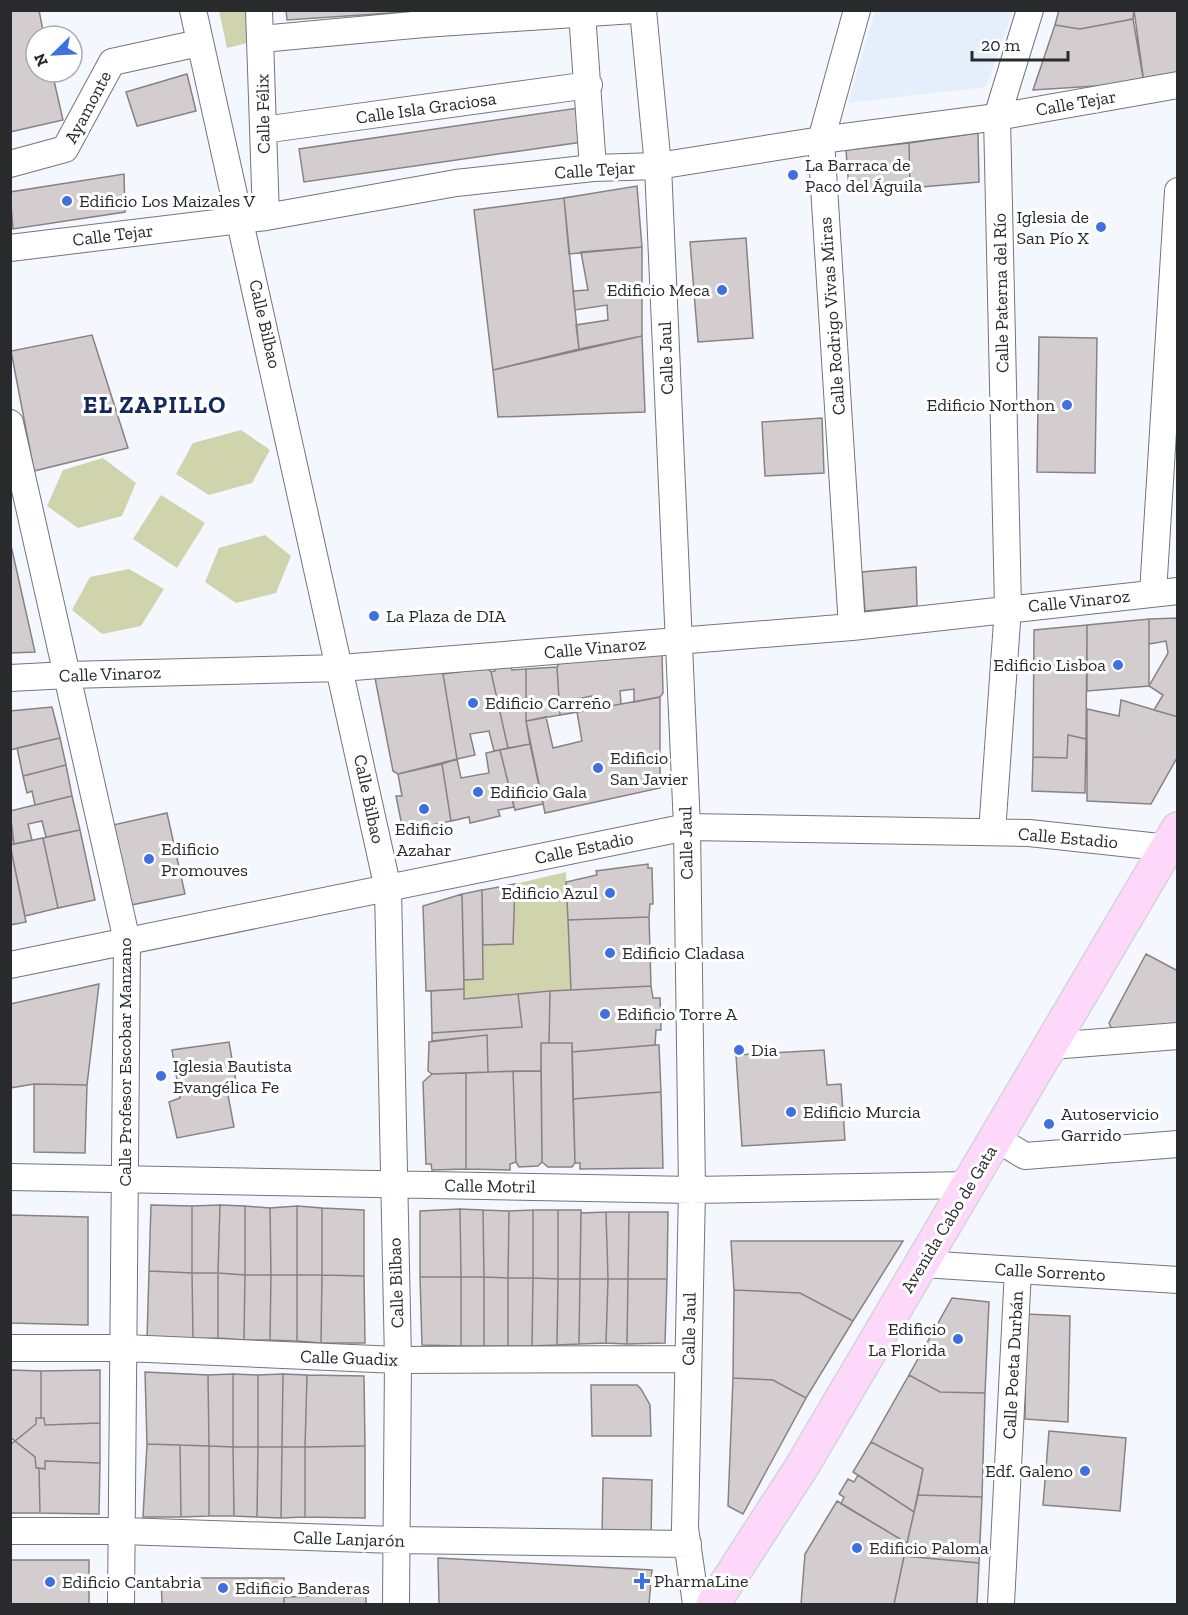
<svg xmlns="http://www.w3.org/2000/svg" width="1188" height="1615" font-family="'Zilla Slab',serif">
<rect width="100%" height="100%" fill="#f4f8fe"/>
<path fill="#e5effb" d="M875,11V10L1013,11L986,87L848,103Z"/>
<path fill="#cfd4ac" d="M219,11H249L252,42L227,48Z
M241,430L270,450L252,483L209,495L176,474L193,443Z
M103,458L136,483L122,516L78,528L47,506L63,470Z
M161,495L205,523L177,568L133,539Z
M265,535L291,556L276,593L236,603L205,582L219,548Z
M129,569L164,589L141,626L102,634L72,610L90,577Z
M566,872L571,990L464,999V980L483,979V945L513,944L515,884Z"/>
<path fill="#d4cdcf" stroke="#898183" stroke-width="1.5" d="M10,10H39L44,36H36V72H52L63,120L10,132Z
M286,10H405L406,12L287,20Z
M1059,10H1134L1133,19L1080,29L1055,25Z
M1134,10H1178V78L1144,83Z
M1133,19L1144,83L1033,90L1055,25L1080,29Z
M187,74L196,111L137,126L126,92Z
M578,108L582,142L304,182L299,149Z
M978,133L979,182L910,188L909,143Z
M909,143L910,188L849,190L846,150Z
M124,174L125,212L13,229L10,192Z
M637,186L642,247L569,254L564,198Z
M564,198L579,349L493,370L474,210Z
M746,238L753,338L698,342L690,242Z
M642,247V336L579,349L576,325L608,320L607,305L575,310L573,291L588,290L581,252Z
M92,335L128,448L34,471L11,351Z
M642,336L645,412L498,417L493,370Z
M1039,337L1097,338L1095,473L1037,472Z
M822,418L824,473L765,476L762,422Z
M10,541L35,652L10,653Z
M916,567L917,606L865,611L862,572Z
M1178,618V717L1154,710L1163,695L1149,686L1168,653L1166,641L1149,644V619Z
M1149,619V686L1087,691V625Z
M1087,625L1086,739L1068,735L1067,758L1033,757L1034,630Z
M662,655L663,693L660,697L634,702V689L620,691L621,704L591,710L592,696L577,699V712L560,715L557,667L560,662Z
M511,666L512,670L526,669V721L530,744L508,748L491,672L495,671V667Z
M557,667L560,715L526,721V669Z
M487,668L491,672L508,748L494,751L489,731L470,734L475,755L457,759L443,674Z
M436,670L443,674L457,759L398,774L393,771L375,678Z
M660,697V788L545,813L526,721L546,717L553,748L582,741L577,712Z
M1121,700L1178,717V756L1151,804L1087,801V709L1119,716Z
M52,707L60,738L10,750V711Z
M1068,735L1086,739L1085,793L1032,791L1033,757L1067,758Z
M60,738L66,765L23,776L17,748Z
M530,744L543,804L515,810L500,750Z
M500,750L514,807L498,810L500,816L470,823L469,817L451,821L442,764L457,759L461,778L489,773L486,753Z
M442,764L451,821L403,831L396,796H402L398,774Z
M66,765L72,796L35,805L32,791L27,793L23,776Z
M72,796L80,830L46,837L42,821L28,824L32,840L14,844L10,811Z
M167,813L185,894L131,905L113,825Z
M10,826L14,844L10,845Z
M80,830L95,900L58,908L43,838Z
M43,838L58,908L25,916L10,845Z
M11,850L26,922L10,925V851Z
M648,864V868H652L653,904H650L649,917L568,920L566,882L597,875L596,871Z
M515,884L513,944L483,945L482,890Z
M482,890L483,979L464,980L462,894Z
M462,894L464,989L426,991L423,906Z
M649,917L651,986L571,990L568,920Z
M1146,954L1178,971V1027L1112,1030L1109,1023Z
M99,984L87,1085L34,1084L10,1088V1004Z
M651,986L653,998H660L661,1030H656L655,1045L572,1052V1043H549L550,991Z
M464,989V999L518,994L522,1027L432,1033L431,991Z
M550,991L549,1043H541V1071L488,1072L487,1035L432,1041V1033L522,1027L518,994Z
M487,1035L488,1072L432,1074L428,1071L429,1042Z
M229,1042L238,1093L228,1095L234,1127L177,1138L169,1102L180,1098L172,1050Z
M541,1043H572L575,1163L572,1167H548L542,1162Z
M655,1045H659L661,1092L573,1099L572,1052Z
M824,1050L827,1085L841,1084L845,1140L742,1146L736,1055Z
M513,1071H541L542,1162L538,1166L519,1167L516,1162Z
M513,1071L516,1162L510,1164V1170L466,1169V1073Z
M466,1073V1169L432,1170L431,1164H426L423,1082L432,1074Z
M34,1084L87,1085L85,1153L34,1152Z
M661,1092L663,1168L580,1169V1163H575L573,1099Z
M151,1205L192,1206V1273L149,1271Z
M220,1205L245,1206V1275L218,1273Z
M220,1205L218,1273H192V1206Z
M245,1206L270,1208L271,1275H245Z
M297,1206L322,1208V1275H297Z
M297,1206V1275H271L270,1208Z
M322,1208L364,1210V1276L322,1275Z
M460,1209L461,1277H420V1211Z
M460,1209L483,1210L484,1277H461Z
M483,1210L509,1211L508,1278L484,1277Z
M533,1210V1278H508L509,1211Z
M533,1210H558V1279L533,1278Z
M558,1210H581L580,1279H558Z
M606,1212L608,1279H580L581,1213Z
M606,1212H629L628,1279H608Z
M629,1212H668L667,1279H628Z
M10,1215L88,1217V1325L10,1323Z
M731,1241H903L853,1321L800,1293L734,1290Z
M149,1271L192,1273L193,1339H147Z
M192,1273H218V1338L193,1339Z
M218,1273L245,1275L244,1340L218,1338Z
M245,1275H271L270,1340H244Z
M271,1275H297V1341L270,1340Z
M297,1275H322L321,1343L297,1341Z
M322,1275L364,1276L365,1343H321Z
M420,1277H461V1346L422,1345Z
M461,1277H484V1346H461Z
M484,1277L508,1278V1346H484Z
M508,1278H533L532,1346H508Z
M533,1278L558,1279L557,1345L532,1346Z
M558,1279H580L579,1344L557,1345Z
M580,1279H608L606,1343L579,1344Z
M608,1279H628L627,1344L606,1343Z
M628,1279H667L665,1343L627,1344Z
M734,1290L800,1293L853,1321L806,1398L773,1380L733,1378Z
M952,1298L989,1302L985,1393L940,1392L909,1375Z
M1026,1314L1070,1316L1068,1422L1025,1419Z
M10,1370L41,1371V1418H36V1424L15,1441L10,1437Z
M100,1370V1423L45,1425L44,1418H41V1371Z
M145,1372L208,1375L209,1446L147,1444Z
M233,1374V1447L209,1446L208,1375Z
M233,1374L258,1375V1447H233Z
M283,1374L282,1447H258V1375Z
M283,1374L307,1375L305,1447H282Z
M307,1375L364,1376L365,1446L305,1447Z
M909,1375L940,1392L985,1393L982,1497L918,1495L923,1469L871,1442Z
M733,1378L773,1380L806,1398L743,1514L728,1506Z
M591,1385H637L641,1389L650,1405L651,1436H592Z
M36,1418H44L45,1425L100,1423V1463L45,1461V1469L36,1468L35,1457L15,1441L36,1424Z
M1049,1431L1126,1438L1120,1511L1043,1505Z
M15,1441L35,1457L36,1468H39L40,1513H10V1445Z
M871,1442L923,1469L914,1512L853,1472Z
M147,1444L180,1445L181,1517H143Z
M180,1445L209,1446V1516L181,1517Z
M209,1446L233,1447L234,1516H209Z
M365,1446V1518L305,1517V1447Z
M233,1447H258L257,1517L234,1516Z
M258,1447H282L281,1518L257,1517Z
M282,1447H305V1517L281,1518Z
M45,1461L100,1463L99,1514L40,1513L39,1468L45,1469Z
M858,1475L914,1512L907,1543L841,1504L844,1497L839,1494L848,1479L854,1482Z
M603,1478L652,1480L651,1540L602,1539Z
M918,1495L982,1497L979,1563L904,1556Z
M837,1501L907,1543L894,1604H801L805,1554Z
M904,1556L979,1563L977,1604H894Z
M438,1558L652,1570L649,1604H439Z
M10,1560H89V1604H10Z
M161,1578H284V1604H162Z
M366,1595V1604H284V1597Z"/>
<g fill="none" stroke-linecap="round" stroke-linejoin="round">
<g stroke="#72767b" stroke-width="28">
<path id="street" d="M193,10L388,889L398,1360L396,1604
M259,10L266,217
M643,10L658,166L687,827L692,1190L685,1528L696,1604
M582,13L593,168
M261,39L424,24L634,10
M263,130L589,85
M10,164L65,149L112,62L199,43
M10,248L266,217L456,183L593,168L658,166L821,140L997,117L1178,85
M10,423L127,941L121,1604
M1153,593L1178,191
M852,627L821,140L857,10
M10,678L68,675L341,668L852,627L1178,591
M992,832L1008,608L997,117L1030,10
M10,965L687,827L1029,833L1178,849
M1051,1046L1178,1036
M997,1139L1025,1156L1178,1144
M10,1177L692,1190L969,1185
M922,1264L1178,1280
M10,1348H125L398,1360L688,1359
M10,1531H122L396,1540L688,1544
M1001,1604L1018,1270"/>
</g>
<g stroke="#d4d4d5" stroke-width="36">
<path id="primary" d="M713,1604L801,1468L1178,829"/>
</g>
<use href="#street" stroke="#fff" stroke-width="26"/>
<use href="#primary" stroke="#fdd8fb" stroke-width="33"/>
</g>
<g fill="#3f70e0" stroke="#fff" stroke-width="2">
<circle cx="793" cy="175" r="6"/>
<circle cx="67" cy="201" r="6"/>
<circle cx="1101" cy="227" r="6"/>
<circle cx="722" cy="290" r="6"/>
<circle cx="1067" cy="405" r="6"/>
<circle cx="374" cy="616" r="6"/>
<circle cx="1118" cy="665" r="6"/>
<circle cx="473" cy="703" r="6"/>
<circle cx="598" cy="768" r="6"/>
<circle cx="478" cy="792" r="6"/>
<circle cx="424" cy="809" r="6"/>
<circle cx="149" cy="859" r="6"/>
<circle cx="610" cy="893" r="6"/>
<circle cx="610" cy="953" r="6"/>
<circle cx="605" cy="1014" r="6"/>
<circle cx="739" cy="1050" r="6"/>
<circle cx="161" cy="1076" r="6"/>
<circle cx="791" cy="1112" r="6"/>
<circle cx="1049" cy="1124" r="6"/>
<circle cx="958" cy="1339" r="6"/>
<circle cx="1085" cy="1471" r="6"/>
<circle cx="857" cy="1548" r="6"/>
<path d="M639 1572h6v6h6v6h-6v6h-6v-6h-6v-6h6z"/>
<circle cx="50" cy="1582" r="6"/>
<circle cx="223" cy="1588" r="6"/>
</g>
<g text-anchor="middle" dominant-baseline="central" stroke-width="6" stroke-linejoin="round" paint-order="stroke">
<g font-size="18" fill="#292a2c" stroke="#fff">
<text transform="translate(1076 103) rotate(-10)">Calle Tejar</text>
<text transform="translate(88 107) rotate(-62)">Ayamonte</text>
<text transform="translate(426 108) rotate(-8)">Calle Isla Graciosa</text>
<text transform="translate(263 114) rotate(-91)">Calle Félix</text>
<text transform="translate(595 170) rotate(-4)">Calle Tejar</text>
<text transform="translate(113 235) rotate(-7)">Calle Tejar</text>
<text transform="translate(1001 293) rotate(-91)">Calle Paterna del Río</text>
<text transform="translate(832 316) rotate(-94)">Calle Rodrigo Vivas Miras</text>
<text transform="translate(265 324) rotate(77)">Calle Bilbao</text>
<text transform="translate(666 358) rotate(-92)">Calle Jaul</text>
<text transform="translate(1079 601) rotate(-6)">Calle Vinaroz</text>
<text transform="translate(595 648) rotate(-5)">Calle Vinaroz</text>
<text transform="translate(110 674) rotate(-2)">Calle Vinaroz</text>
<text transform="translate(369 799) rotate(78)">Calle Bilbao</text>
<text transform="translate(1068 838) rotate(5)">Calle Estadio</text>
<text transform="translate(686 843) rotate(-91)">Calle Jaul</text>
<text transform="translate(584 848) rotate(-12)">Calle Estadio</text>
<text transform="translate(125 1062) rotate(-90)">Calle Profesor Escobar Manzano</text>
<text transform="translate(490 1186) rotate(1)">Calle Motril</text>
<text transform="translate(949 1219) rotate(-59)">Avenida Cabo de Gata</text>
<text transform="translate(1050 1272) rotate(3)">Calle Sorrento</text>
<text transform="translate(396 1283) rotate(-92)">Calle Bilbao</text>
<text transform="translate(689 1329) rotate(-89)">Calle Jaul</text>
<text transform="translate(349 1358) rotate(2)">Calle Guadix</text>
<text transform="translate(1013 1365) rotate(-87)">Calle Poeta Durbán</text>
<text transform="translate(349 1539) rotate(2)">Calle Lanjarón</text>
</g>
<g font-size="18" fill="#292a2c" stroke="#fff" text-anchor="start">
<text x="805" y="165">La Barraca de<tspan x="805" dy="21">Paco del Águila</tspan></text>
<text x="79" y="201">Edificio Los Maizales V</text>
<text x="1089" y="217" text-anchor="end">Iglesia de<tspan x="1089" dy="21">San Pío X</tspan></text>
<text x="710" y="290" text-anchor="end">Edificio Meca</text>
<text x="1055" y="405" text-anchor="end">Edificio Northon</text>
<text x="386" y="616">La Plaza de DIA</text>
<text x="1106" y="665" text-anchor="end">Edificio Lisboa</text>
<text x="485" y="703">Edificio Carreño</text>
<text x="610" y="758">Edificio<tspan x="610" dy="21">San Javier</tspan></text>
<text x="490" y="792">Edificio Gala</text>
<text x="424" y="829" text-anchor="middle">Edificio<tspan x="424" dy="21">Azahar</tspan></text>
<text x="161" y="849">Edificio<tspan x="161" dy="21">Promouves</tspan></text>
<text x="598" y="893" text-anchor="end">Edificio Azul</text>
<text x="622" y="953">Edificio Cladasa</text>
<text x="617" y="1014">Edificio Torre A</text>
<text x="751" y="1050">Dia</text>
<text x="173" y="1066">Iglesia Bautista<tspan x="173" dy="21">Evangélica Fe</tspan></text>
<text x="803" y="1112">Edificio Murcia</text>
<text x="1061" y="1114">Autoservicio<tspan x="1061" dy="21">Garrido</tspan></text>
<text x="946" y="1329" text-anchor="end">Edificio<tspan x="946" dy="21">La Florida</tspan></text>
<text x="1073" y="1471" text-anchor="end">Edf. Galeno</text>
<text x="869" y="1548">Edificio Paloma</text>
<text x="654" y="1581">PharmaLine</text>
<text x="62" y="1582">Edificio Cantabria</text>
<text x="235" y="1588">Edificio Banderas</text>
</g>
<g font-size="24" font-weight="bold" letter-spacing="1.5" fill="#11285e" stroke="#fff">
<text x="155" y="404">EL ZAPILLO</text>
</g>
</g>
<rect width="1188" height="1615" fill="none" stroke="#292a2c" stroke-width="24"/>
<g transform="translate(54 54) rotate(246)"><circle r="28" fill="#ffffff" stroke="#a9aaab" stroke-width="1.5"/>
<path d="M0-4.5L10 22L0 15L-10 22Z" fill="#3f70e0"/>
<text y="-9" font-size="16" font-weight="bold" text-anchor="middle" fill="#292a2c">N</text>
</g>
<path d="M972 51v9h96v-9" fill="none" stroke="#292a2c" stroke-width="3"/>
<text x="981" y="51" font-size="18" fill="#292a2c" stroke="#ffffff" stroke-width="4.5" paint-order="stroke">20 m</text>
</svg>
